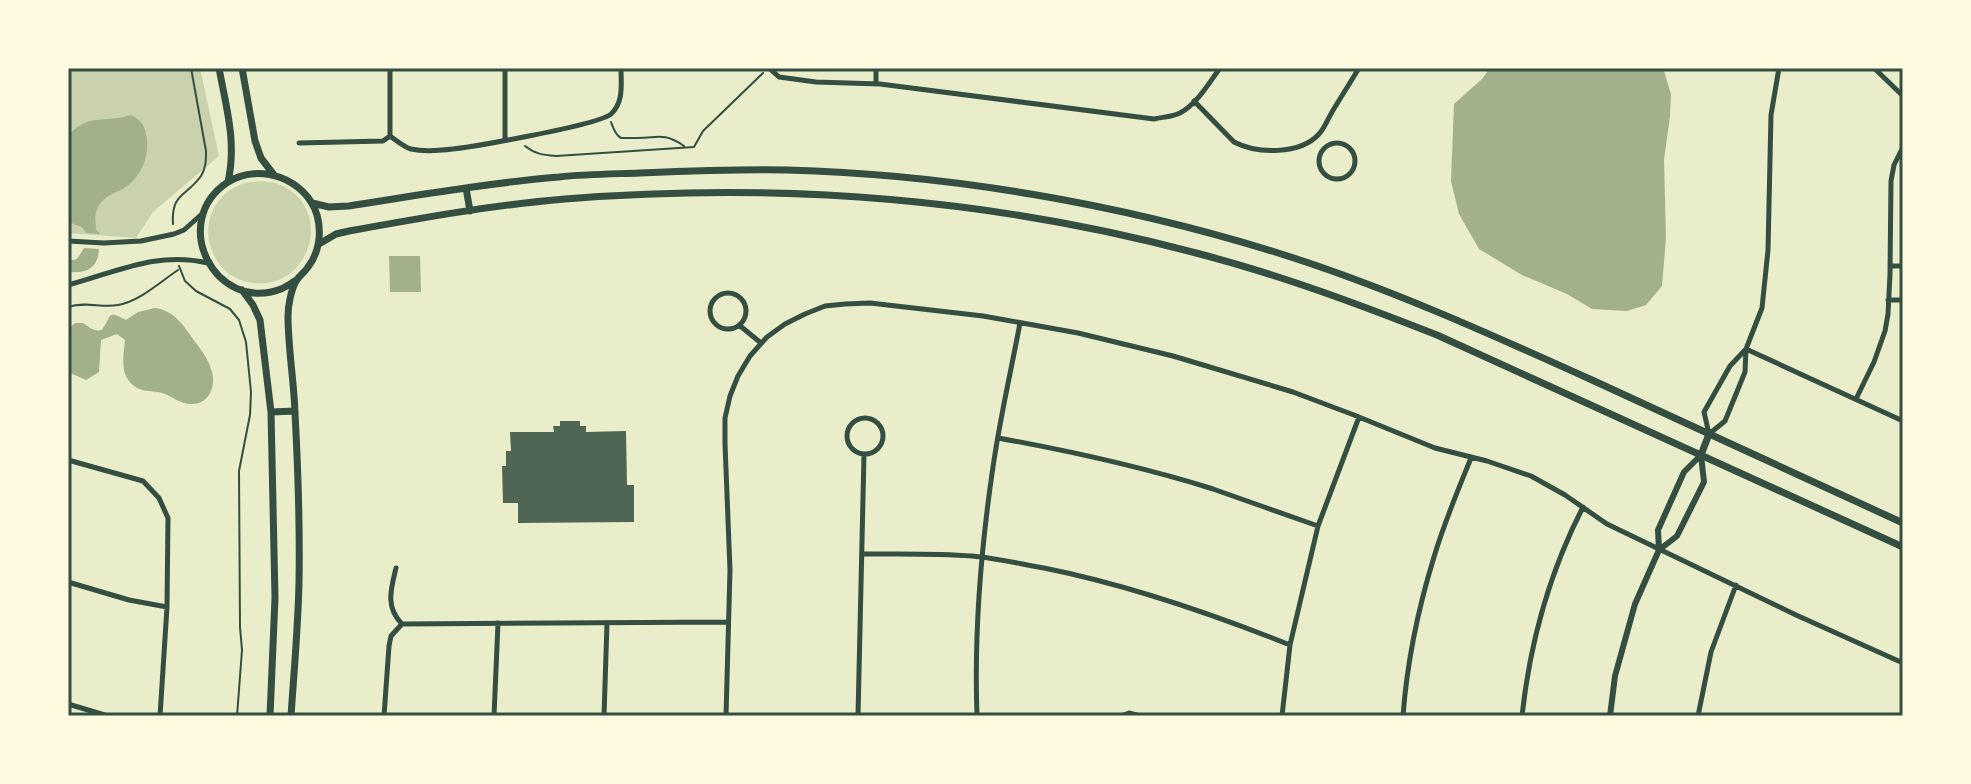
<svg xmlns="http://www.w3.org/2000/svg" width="1971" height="784" font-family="'Roboto Condensed',sans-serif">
<rect width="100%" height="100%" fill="#e9edc9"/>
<path fill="#cad2ad" d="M68,68H200L219,156L153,212L136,238L68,233Z
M260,181C266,182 273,182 278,184C339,208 308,299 244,281C228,277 216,263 211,248C202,222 216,193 242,184C248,182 255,182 260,181Z"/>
<path fill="#a3b18a" d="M1490,68H1663L1671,94L1670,116L1664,160L1666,238L1662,286L1646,305L1627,311L1592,309L1567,294L1522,275L1479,249L1459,214L1451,181L1454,104L1482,79Z
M131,115C140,120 144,124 146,134C151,155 141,179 121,190C111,194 101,198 97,210C94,215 96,223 96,229L100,234L86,233L82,227L68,222V136C87,113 106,123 131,115Z
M84,248L99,249C98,268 87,274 68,272V261L77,259Z
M389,256H420L421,292H390Z
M155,308C175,310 185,328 196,343C202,351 208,359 211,369C217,384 210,405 191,404C180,404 172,396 162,393C150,390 138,393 129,381C120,370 124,353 125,340L117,334L101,340L99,372L86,380L68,372V329L75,323H83C89,327 94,332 102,330C112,315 107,310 126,320L138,312Z"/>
<path fill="#4f6655" d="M560,421H580V426H586V432L626,431L627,485H634V522L518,523V503H503L502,466H506V451H511L510,432H554L553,426H560Z"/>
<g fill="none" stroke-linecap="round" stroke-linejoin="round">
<path stroke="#344e41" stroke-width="2" d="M611,122C613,127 615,135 621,138C622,138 633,138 634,138C657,139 662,131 684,146
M525,146C535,154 543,155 556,156L694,147L703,131L763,73
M173,224C171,193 186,197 201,176C206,168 206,160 206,151L191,68
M179,266L185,281L196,291L230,309L239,320L246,342L251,392L250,415L239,471L240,627L242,650L237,716
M68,307C87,301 100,308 118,305C140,301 160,282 178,270"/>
<path stroke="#344e41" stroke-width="5" d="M390,68V136C396,140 404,147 411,149C420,151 432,151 442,150C464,149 599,125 611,114C624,102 621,84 621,68
M769,68L779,77L816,82L880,84L1154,119C1162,117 1172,117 1180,113C1197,104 1209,83 1220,68
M1874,68L1903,96
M876,83V68
M1194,101L1234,142C1257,154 1300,155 1319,134C1324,129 1328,119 1332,112C1341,97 1350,83 1359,68
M505,139V68
M299,143L383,141L390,136
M1319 161a18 18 0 1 1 36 0a18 18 0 1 1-36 0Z
M68,241L104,243L141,241L174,234L184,230L203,213
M1890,266H1903
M68,285C117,272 156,251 208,263
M710 311a18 18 0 1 1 36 0a18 18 0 1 1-36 0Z
M1888,300H1903
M739,325L761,343
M1746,349L1730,366L1704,412L1709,434L1725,421L1745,372L1746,349L1762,308L1768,250L1771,115L1779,68
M1746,349L1903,421
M1856,399L1874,362L1885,331L1888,314L1890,274L1891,181L1894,165L1903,147
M847 436a18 18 0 1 1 36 0a18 18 0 1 1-36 0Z
M998,438C1070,451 1143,467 1213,489C1248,501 1283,514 1318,526
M68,460L143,481L159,498L168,518L167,607L160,716
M862,554C898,554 936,553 972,556C996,558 1020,564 1044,568C1129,585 1210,613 1290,645
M396,568C391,589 385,607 402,624
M68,582L129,600L167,607
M68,704L108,716
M384,716L389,646L391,636L402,624L728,622
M494,716L498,623
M604,716L607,623
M726,716L730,570L725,444V418L730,396L738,376L750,356L767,337L785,324L805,314L825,306L845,304L870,303L983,316L1078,333L1173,356L1293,392L1354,415L1435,448L1487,461L1531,476L1565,495L1607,524L1796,615L1903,663
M858,716L864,454
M977,716C974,633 981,548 993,467C1000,418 1011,371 1020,323
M1121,716L1129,713L1140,716
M1282,716L1290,645L1318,526L1359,417
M1403,716C1407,662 1418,609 1434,557C1444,523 1458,490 1471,458
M1522,716C1530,642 1549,573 1583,507
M1698,716L1711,652L1736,585"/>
<path stroke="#344e41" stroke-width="6" d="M1659,550L1677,536L1704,482L1701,455
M1610,716L1615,676L1635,604L1659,550L1658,530L1684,472L1701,455"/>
<path stroke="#344e41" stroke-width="7" d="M219,68C226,107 237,142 228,182
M242,68L255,141L261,158L274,175
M466,188L470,211
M312,203L329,207L349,206C419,195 489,183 559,177C586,174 613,174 640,173C689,171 738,169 787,170C949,174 1120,204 1275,252C1384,286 1488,333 1592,380C1696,428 1799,475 1903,523
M319,244L336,234L349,231C421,218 493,205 565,199C777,182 990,198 1196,253C1278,274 1358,304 1437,335L1903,547
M242,290L253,305L260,320L271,412L275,598L270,716
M271,412L295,411
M1701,455L1709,434
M291,716C294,672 298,627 299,583C300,527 298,469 295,413C294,381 288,348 288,316C288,306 291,290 296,281C299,276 305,272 308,267C319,253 322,233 317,215C306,179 260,162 228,182C168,221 215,314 281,289C286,287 291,283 297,280"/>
</g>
<rect width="1971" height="784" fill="none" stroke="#fefae0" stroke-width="140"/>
<rect x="70" y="70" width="1831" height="644" fill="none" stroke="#344e41" stroke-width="3"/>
</svg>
